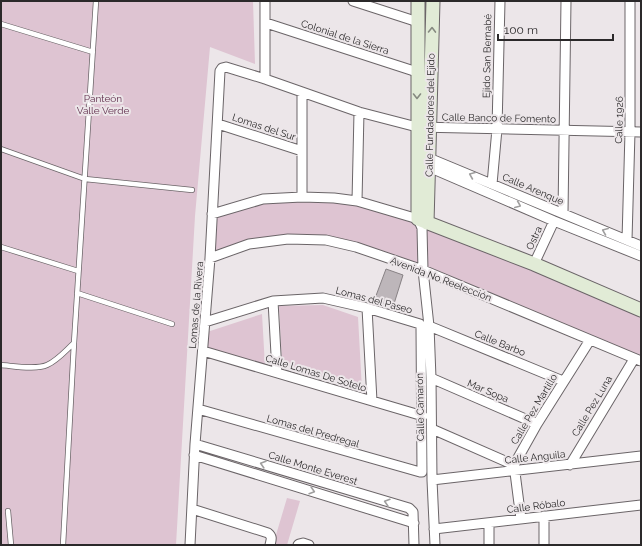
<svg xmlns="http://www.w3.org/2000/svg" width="642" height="546" font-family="Raleway,sans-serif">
<rect width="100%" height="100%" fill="#ece6e9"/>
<path fill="#dec4d2" d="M1,1H253L255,64L210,47L195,216L176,545H1Z
M263,199L357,201L418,219L424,264L427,223L641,310V361L423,270L326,240L249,244L210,258L212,214Z
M323,305L358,317L362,390L282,364L279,306Z
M262,314L265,366L207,350V332Z
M287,498L300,501L287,545H273Z"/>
<path fill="#bdb6ba" stroke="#888285" d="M386,269L403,275L393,307L374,301Z"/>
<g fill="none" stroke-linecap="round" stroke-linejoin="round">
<g stroke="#6b6568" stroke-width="6">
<path id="lane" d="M1,24L93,52
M1,149L85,179L192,190
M1,247L78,271
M77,293L172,324
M1,365C14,366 36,370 47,365C58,360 66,350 74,343L96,1
M8,511L11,545
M63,545L74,343"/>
</g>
<g stroke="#6b6568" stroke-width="11">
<path id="street" d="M265,1V79
M353,1L418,22
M266,23L417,72
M218,124L302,151
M424,156L641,246
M424,165L554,221L641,256
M492,184L497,129L500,1
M302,197V92
M357,201L359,112
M563,213L566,1
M212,214L263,199L302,197L334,198L357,201L418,219L422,228L423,270L429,326L431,378L432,480L435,545
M627,240L630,132V1
M210,258L249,244L288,239L326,240L356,247L423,270L641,361
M534,264L554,221
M273,301L277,372
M367,308L372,401
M429,326L563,381
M203,351L423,416
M431,378L537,424
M198,409L420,472H422L421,327L420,324L367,308L323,298L273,301L205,322
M432,429L514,465
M195,444L409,508L413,512L414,545
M194,455L414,523
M570,465L634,359
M432,480L641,456
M192,509L268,533C273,537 271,540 270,545
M544,516V545
M521,519L514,465L537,424L590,340
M489,523V545
M434,529L641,505
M190,545L195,444L210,258L220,71L222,68L226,67L265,79L359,112L417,127L641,132
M298,545L299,544L303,543L309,545"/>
</g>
<g stroke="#6b6568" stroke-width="15">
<path id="secondary" d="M418,1V219L534,264L641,310
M427,223L433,1"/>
</g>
<use href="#lane" stroke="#fff" stroke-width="4.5"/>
<use href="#street" stroke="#fff" stroke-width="9"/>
<use href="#secondary" stroke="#e1ebd6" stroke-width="13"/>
</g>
<defs><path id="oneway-chevron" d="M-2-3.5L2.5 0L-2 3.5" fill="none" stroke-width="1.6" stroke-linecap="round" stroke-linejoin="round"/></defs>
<g stroke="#868a80">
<use href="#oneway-chevron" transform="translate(432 30) rotate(-89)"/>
<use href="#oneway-chevron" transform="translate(417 96) rotate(90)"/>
</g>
<g stroke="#a09f9f">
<use href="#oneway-chevron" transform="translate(472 175) rotate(-157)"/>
<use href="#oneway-chevron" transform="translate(518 205) rotate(23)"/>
<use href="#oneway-chevron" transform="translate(605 231) rotate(-158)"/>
<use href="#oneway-chevron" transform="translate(263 464) rotate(-163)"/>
<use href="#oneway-chevron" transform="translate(312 491) rotate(17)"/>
<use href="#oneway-chevron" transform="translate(387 502) rotate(-163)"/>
</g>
<g text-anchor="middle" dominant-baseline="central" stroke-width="4" stroke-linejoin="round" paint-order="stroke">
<g font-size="10" fill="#2b292a" stroke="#ece6e9">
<text transform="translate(345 37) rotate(18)">Colonial de la Sierra</text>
<text transform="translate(487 56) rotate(-89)">Ejido San Bernabé</text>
<text transform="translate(430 115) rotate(-89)">Calle Fundadores del Ejido</text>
<text transform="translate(499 118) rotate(1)">Calle Banco de Fomento</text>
<text transform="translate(619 120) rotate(-89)">Calle 1926</text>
<text transform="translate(264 127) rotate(18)">Lomas del Sur</text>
<text transform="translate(533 189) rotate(23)">Calle Arenque</text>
<text transform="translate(534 238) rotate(-65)">Ostra</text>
<text transform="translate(441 279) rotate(21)">Avenida No Reelección</text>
<text transform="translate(374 300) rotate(15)">Lomas del Paseo</text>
<text transform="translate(196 305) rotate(-85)">Lomas de la Rivera</text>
<text transform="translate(500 343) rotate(22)">Calle Barbo</text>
<text transform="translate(316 373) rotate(17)">Calle Lomas De Sotelo</text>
<text transform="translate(488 391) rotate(23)">Mar Sopa</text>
<text transform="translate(592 406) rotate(-59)">Calle Pez Luna</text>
<text transform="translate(420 407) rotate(-91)">Calle Camarón</text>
<text transform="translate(534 409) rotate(-59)">Calle Pez Martillo</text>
<text transform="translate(313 431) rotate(16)">Lomas del Predregal</text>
<text transform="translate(535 457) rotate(-6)">Calle Anguila</text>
<text transform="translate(313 468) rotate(17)">Calle Monte Everest</text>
<text transform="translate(536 506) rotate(-7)">Calle Róbalo</text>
</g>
<g font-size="10" fill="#5f2e4c" stroke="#ece6e9">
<text x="103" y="98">Panteón<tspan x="103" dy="12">Valle Verde</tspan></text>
</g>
</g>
<rect width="642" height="546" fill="none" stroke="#2b292a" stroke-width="4"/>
<path d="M498 34v6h115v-6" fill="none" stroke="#2b292a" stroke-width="2"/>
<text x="504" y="34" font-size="12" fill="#2b292a" stroke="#ece6e9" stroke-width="3" paint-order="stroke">100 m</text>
</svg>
